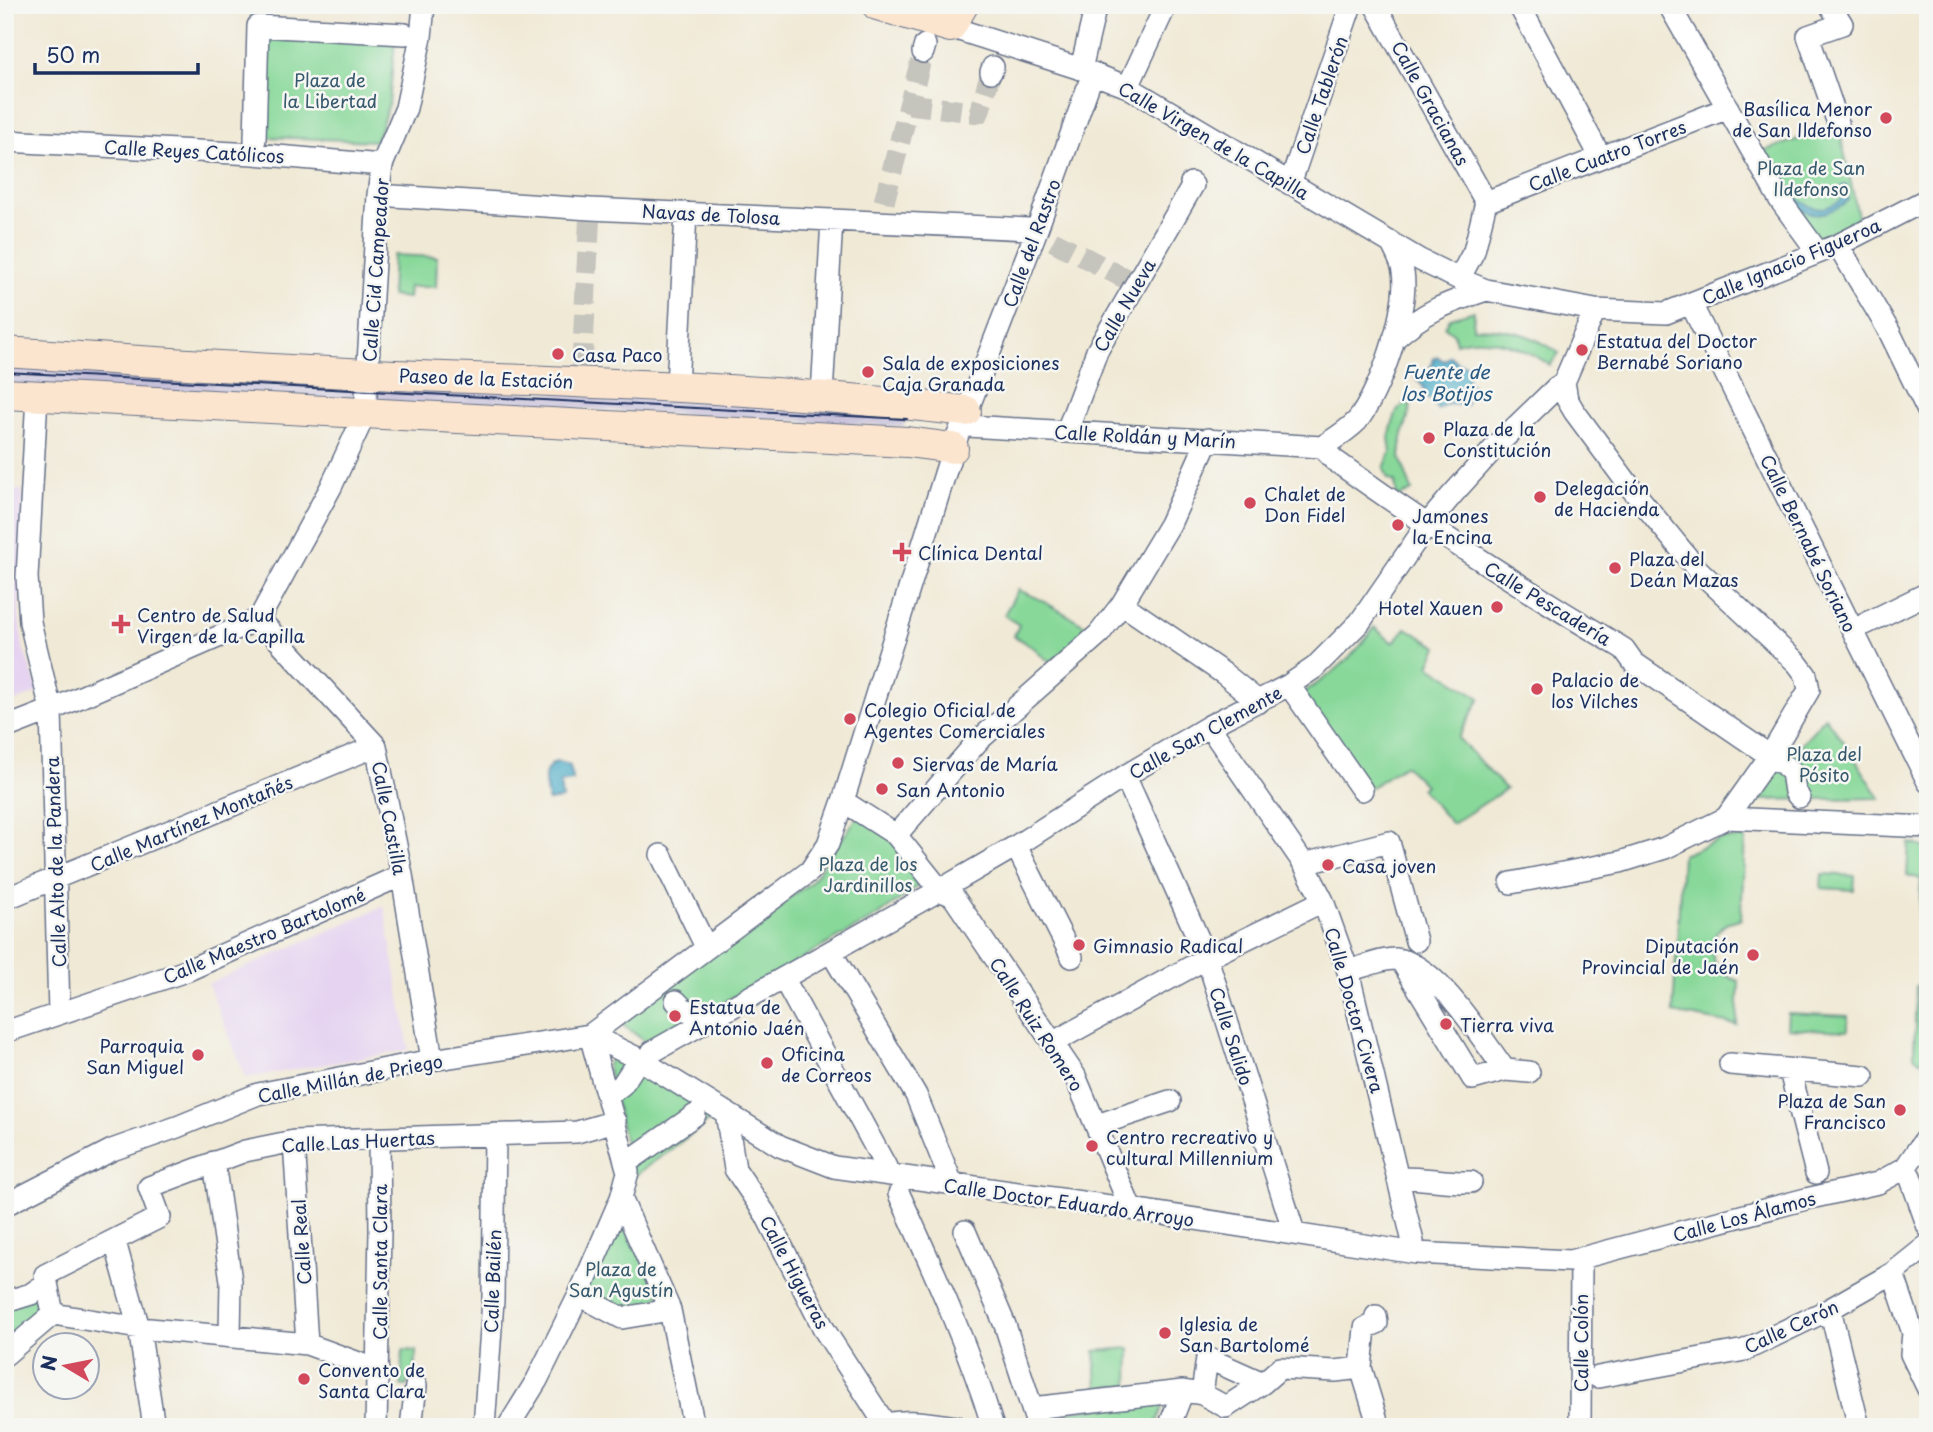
<svg xmlns="http://www.w3.org/2000/svg" width="1933" height="1432" font-family="'Playpen Sans',sans-serif">
<rect width="100%" height="100%" fill="#f6f6f2"/>
<filter id="ink" filterUnits="userSpaceOnUse"><feTurbulence type="fractalNoise" baseFrequency=".0143" numOctaves="2"/><feDisplacementMap in="SourceGraphic" scale="14" xChannelSelector="R" yChannelSelector="G"/><feConvolveMatrix kernelMatrix="1 2 1 2 8 2 1 2 1" color-interpolation-filters="sRGB"/></filter>
<filter id="wash" filterUnits="userSpaceOnUse"><feTurbulence type="fractalNoise" baseFrequency=".00686" numOctaves="4" result="noise"/><feDisplacementMap in="SourceGraphic" scale="28" xChannelSelector="R" yChannelSelector="G"/><feGaussianBlur stdDeviation="1.57" result="paint"/><feColorMatrix in="noise" values="0 0 0 0 0 0 0 0 0 0 0 0 0 0 0 0 0 1.4 0 .05"/><feComposite in="paint" operator="in"/></filter>
<g filter="url(#wash)">
<rect width="100%" height="100%" fill="#f0e9d5"/>
<path fill="#e5d3f1" d="M22,489L19,616L23,648L39,692L5,705V495Z
M384,906L409,1050L246,1078L208,984Z"/>
<path fill="#c7c0d9" d="M5,366L905,411L904,427L565,408L499,416L5,388Z"/>
<path fill="#87d899" stroke="#51847c" stroke-width="2" d="M269,37L395,41L389,103L376,141L265,137Z
M1838,123L1859,221L1817,251L1760,152L1814,134Z
M393,255L437,257L436,287H409L408,298L391,296Z
M1474,311L1473,328C1510,329 1528,332 1559,353L1550,365C1523,347 1488,333 1456,343L1454,334L1445,327L1450,318Z
M1405,404L1411,405L1402,439L1400,457L1412,491L1397,498L1395,482L1388,479L1384,468L1391,452L1389,438L1392,426L1397,411Z
M1018,590L1037,598L1092,629L1050,662L1037,652V650L1014,636L1019,625L1004,615Z
M1374,627L1393,643L1406,628L1438,647L1429,665L1480,698L1458,738L1506,789L1452,824L1421,789L1425,785L1405,765L1370,788L1302,693C1331,676 1356,656 1374,627Z
M1825,717L1844,742L1880,798L1753,800Z
M859,815L890,834L925,881L879,915L649,1044L616,1020L810,883Z
M1745,838L1741,919C1703,924 1702,971 1739,981L1737,1025L1673,1013L1682,855L1721,839Z
M1909,843L1928,848V934L1922,932L1919,920L1921,879L1907,875Z
M1822,874L1855,876L1854,890L1821,888Z
M1928,977V1058L1923,1062L1914,1056L1916,986Z
M1788,1013L1848,1016V1031L1787,1028Z
M614,1055L717,1115L633,1177L607,1065Z
M620,1219L661,1293C637,1323 611,1305 586,1290Z
M43,1291L47,1307L5,1348V1307Z
M1130,1348L1129,1385L1097,1388L1095,1351Z
M403,1350L416,1351L415,1380L408,1379L407,1386H401Z
M1165,1400L1155,1427C1129,1427 1087,1427 1066,1412Z"/>
<path fill="#45a9c5" stroke="#306c92" stroke-width="2" d="M1782,181C1795,196 1808,215 1830,206C1837,203 1840,202 1844,196L1842,186L1846,185L1848,200C1843,205 1839,207 1834,209C1807,222 1794,205 1779,185Z
M1450,356L1458,363L1469,365L1470,370L1467,382L1473,386L1468,391L1466,405L1447,404L1438,410L1431,400L1425,397L1424,388L1415,376L1430,368L1434,358L1438,357L1444,361Z
M556,762L564,763L570,766L573,781L560,783L562,799L548,801C546,786 539,770 556,762Z"/>
</g>
<g filter="url(#ink)">
<g fill="none" stroke-linecap="round" stroke-linejoin="round">
<path stroke="#c5c4bd" stroke-width="21" stroke-dasharray="21 10" stroke-linecap="butt" d="M909,104L979,113L991,72
M884,202L923,52
M1053,241L1130,281
M582,366L590,209"/>
<g stroke="#667088" stroke-width="24">
<path id="street" d="M1375,5L1486,202
M1519,5L1600,156
M1669,5L1780,200L1817,251
M1830,5L1842,24L1808,36L1838,123
M950,27L1081,69L1128,87L1420,260L1459,279L1486,290L1595,310L1666,313L1838,245L1928,199
M923,52L925,45
M1081,69L1096,5
M991,72L993,67
M1128,87L1166,5
M255,140L258,26L405,34
M5,141L254,154L382,165
M1290,184L1351,5
M393,196L590,209L1029,229
M1486,202L1728,108
M1838,245L1889,331L1928,411
M1459,279L1474,251L1486,202
M1691,304L1928,782
M1595,310L1564,382L1567,399L1574,411L1631,488L1696,568L1797,663L1806,675L1809,690L1770,756L1726,818
M1393,340C1424,311 1447,303 1486,290
M677,386L686,213
M822,395L832,220
M37,396L27,577L30,622L51,710L59,1013
M968,426L1322,447
M1067,431L1097,351L1193,185L1191,183
M1322,447L1334,460C1429,528 1523,589 1624,649L1634,663L1779,762
M1322,447C1334,439 1347,431 1357,421C1380,393 1409,308 1403,272C1402,262 1395,251 1391,242
M1122,604L1223,673L1259,702
M259,619L376,746L402,875L432,1060
M1865,624L1928,593
M1289,685L1362,790
M1209,726L1304,864L1323,901L1348,971L1413,1242
M5,728L51,710L259,619L331,487L365,414L378,195L382,165L406,108L421,37L424,5
M1786,767L1792,772L1795,792L1799,797
M1125,776L1207,958L1292,1226
M843,801L896,835L940,890L953,896L1075,1076L1131,1209
M896,835L978,741L1099,634L1122,604L1170,524L1208,439
M1016,846L1072,957
M661,855L706,947
M1304,864L1389,842L1416,941
M1511,883L1620,862L1665,848L1726,818L1928,827
M5,899L376,746
M831,952L916,1095L949,1176
M1402,962L1473,1079L1505,1070
M1348,971C1360,968 1384,958 1396,959C1436,963 1481,1038 1505,1070L1529,1072
M784,979L886,1167
M676,1001L685,1010L719,1015
M5,1032L186,971L402,875
M590,1035L639,1059L780,1146L834,1167L1131,1209L1416,1253L1570,1261L1806,1199L1878,1183L1905,1168L1928,1135
M590,1035L810,871L828,844L843,801L953,448L1036,232L1093,73
M590,1035L628,1172L621,1198L579,1295L622,1318L670,1310L621,1198
M1052,1043L1207,958L1323,901
M652,1052L940,890L1016,846L1125,776L1209,726L1289,685L1314,668L1360,622L1426,526L1451,496L1498,444L1557,387
M1730,1064L1863,1076
M1790,1071L1816,1173
M608,1095L622,1085L639,1059
M726,1112L735,1169L766,1215L825,1331L885,1424
M1097,1125L1170,1101
M294,1141L307,1344
M214,1162L231,1281L230,1335
M626,1163L695,1115
M1910,1176L1928,1227
M1398,1178C1423,1177 1446,1183 1471,1182
M899,1194C934,1271 968,1346 993,1427
M5,1205L112,1150L177,1127L258,1094L432,1060L590,1035
M965,1231L1005,1325L1038,1427
M115,1242L139,1328L154,1427
M1893,1273L1913,1333L1911,1354L1928,1389
M47,1283L45,1275L160,1217L149,1187L245,1151L294,1141L577,1132L615,1121
M5,1302L31,1294L47,1283L53,1314L5,1355
M1830,1309L1859,1427
M670,1310L694,1427
M53,1314L139,1328L307,1344L378,1370
M1376,1316L1377,1323L1365,1328L1361,1368L1379,1427
M1598,1377L1745,1350L1830,1309L1893,1273L1928,1245
M1202,1394L1207,1358L1263,1383
M1032,1408L1183,1391L1202,1394L1226,1407L1263,1383L1280,1368L1335,1371L1361,1368
M376,1427L380,1231L379,1140
M411,1427L416,1386
M484,1427L493,1300L495,1134
M508,1427L537,1380L579,1295
M878,1427C900,1417 933,1424 957,1427
M1169,1427L1183,1391
M1580,1427L1581,1258"/>
</g>
<g stroke="#667088" stroke-width="32">
<path id="secondary" d="M877,5L950,27L963,5
M5,352C127,360 248,369 370,374C569,382 768,387 966,411
M5,394L907,442L953,448"/>
</g>
<use href="#street" stroke="#fff" stroke-width="21"/>
<use href="#secondary" stroke="#fbe5cf" stroke-width="30"/>
<path stroke="#1b2f5e" stroke-width="2" d="M5,372L907,419"/>
</g>
</g>
<g fill="#d1495b" stroke="#f6f6f2" stroke-width="2.5">
<circle cx="1886" cy="118" r="7"/>
<circle cx="1582" cy="350" r="7"/>
<circle cx="558" cy="354" r="7"/>
<circle cx="868" cy="372" r="7"/>
<circle cx="1429" cy="438" r="7"/>
<circle cx="1540" cy="497" r="7"/>
<circle cx="1250" cy="503" r="7"/>
<circle cx="1398" cy="525" r="7"/>
<path d="M898.5 541.5h7v7h7v7h-7v7h-7v-7h-7v-7h7z"/>
<circle cx="1615" cy="568" r="7"/>
<circle cx="1497" cy="607" r="7"/>
<path d="M117.5 613.5h7v7h7v7h-7v7h-7v-7h-7v-7h7z"/>
<circle cx="1537" cy="689" r="7"/>
<circle cx="850" cy="719" r="7"/>
<circle cx="898" cy="763" r="7"/>
<circle cx="882" cy="789" r="7"/>
<circle cx="1328" cy="865" r="7"/>
<circle cx="1079" cy="945" r="7"/>
<circle cx="1753" cy="955" r="7"/>
<circle cx="675" cy="1016" r="7"/>
<circle cx="1446" cy="1024" r="7"/>
<circle cx="198" cy="1055" r="7"/>
<circle cx="767" cy="1063" r="7"/>
<circle cx="1900" cy="1110" r="7"/>
<circle cx="1092" cy="1146" r="7"/>
<circle cx="1165" cy="1333" r="7"/>
<circle cx="304" cy="1379" r="7"/>
</g>
<g text-anchor="middle" dominant-baseline="central" stroke-width="5" stroke-linejoin="round" paint-order="stroke">
<g font-size="18" fill="#36596d" stroke="#f6f6f2">
<text x="330" y="79">Plaza de<tspan x="330" dy="21">la Libertad</tspan></text>
<text x="1811" y="167">Plaza de San<tspan x="1811" dy="21">Ildefonso</tspan></text>
<text x="1824" y="753">Plaza del<tspan x="1824" dy="21">Pósito</tspan></text>
<text x="868" y="863">Plaza de los<tspan x="868" dy="21">Jardinillos</tspan></text>
<text x="621" y="1268">Plaza de<tspan x="621" dy="21">San Agustín</tspan></text>
</g>
<g font-size="18" fill="#1b2f5e" stroke="#f6f6f2">
<text transform="translate(1321 95) rotate(-71)">Calle Tablerón</text>
<text transform="translate(1431 103) rotate(61)">Calle Gracianas</text>
<text transform="translate(1214 140) rotate(30)">Calle Virgen de la Capilla</text>
<text transform="translate(194 151) rotate(3)">Calle Reyes Católicos</text>
<text transform="translate(1607 155) rotate(-21)">Calle Cuatro Torres</text>
<text transform="translate(711 214) rotate(3)">Navas de Tolosa</text>
<text transform="translate(1031 243) rotate(-70)">Calle del Rastro</text>
<text transform="translate(1791 261) rotate(-23)">Calle Ignacio Figueroa</text>
<text transform="translate(375 270) rotate(-86)">Calle Cid Campeador</text>
<text transform="translate(1124 305) rotate(-60)">Calle Nueva</text>
<text transform="translate(486 378) rotate(2)">Paseo de la Estación</text>
<text transform="translate(1145 436) rotate(3)">Calle Roldán y Marín</text>
<text transform="translate(1809 543) rotate(64)">Calle Bernabé Soriano</text>
<text transform="translate(1548 603) rotate(31)">Calle Pescadería</text>
<text transform="translate(1205 732) rotate(-29)">Calle San Clemente</text>
<text transform="translate(390 818) rotate(79)">Calle Castilla</text>
<text transform="translate(191 823) rotate(-23)">Calle Martínez Montañés</text>
<text transform="translate(55 862) rotate(-92)">Calle Alto de la Pandera</text>
<text transform="translate(264 935) rotate(-23)">Calle Maestro Bartolomé</text>
<text transform="translate(1355 1010) rotate(74)">Calle Doctor Civera</text>
<text transform="translate(1037 1024) rotate(57)">Calle Ruiz Romero</text>
<text transform="translate(1232 1036) rotate(72)">Calle Salido</text>
<text transform="translate(350 1078) rotate(-11)">Calle Millán de Priego</text>
<text transform="translate(358 1141) rotate(-3)">Calle Las Huertas</text>
<text transform="translate(1069 1202) rotate(8)">Calle Doctor Eduardo Arroyo</text>
<text transform="translate(1744 1216) rotate(-15)">Calle Los Álamos</text>
<text transform="translate(301 1242) rotate(-94)">Calle Real</text>
<text transform="translate(379 1262) rotate(-90)">Calle Santa Clara</text>
<text transform="translate(795 1272) rotate(62)">Calle Higueras</text>
<text transform="translate(492 1281) rotate(-88)">Calle Bailén</text>
<text transform="translate(1791 1326) rotate(-25)">Calle Cerón</text>
<text transform="translate(1580 1343) rotate(-90)">Calle Colón</text>
</g>
<g font-size="18" fill="#1b2f5e" stroke="#f6f6f2" text-anchor="start">
<text x="1872" y="108" text-anchor="end">Basílica Menor<tspan x="1872" dy="21">de San Ildefonso</tspan></text>
<text x="1596" y="340">Estatua del Doctor<tspan x="1596" dy="21">Bernabé Soriano</tspan></text>
<text x="572" y="354">Casa Paco</text>
<text x="882" y="362">Sala de exposiciones<tspan x="882" dy="21">Caja Granada</tspan></text>
<text x="1443" y="428">Plaza de la<tspan x="1443" dy="21">Constitución</tspan></text>
<text x="1554" y="487">Delegación<tspan x="1554" dy="21">de Hacienda</tspan></text>
<text x="1264" y="493">Chalet de<tspan x="1264" dy="21">Don Fidel</tspan></text>
<text x="1412" y="515">Jamones<tspan x="1412" dy="21">la Encina</tspan></text>
<text x="918" y="552">Clínica Dental</text>
<text x="1629" y="558">Plaza del<tspan x="1629" dy="21">Deán Mazas</tspan></text>
<text x="1483" y="607" text-anchor="end">Hotel Xauen</text>
<text x="137" y="614">Centro de Salud<tspan x="137" dy="21">Virgen de la Capilla</tspan></text>
<text x="1551" y="679">Palacio de<tspan x="1551" dy="21">los Vilches</tspan></text>
<text x="864" y="709">Colegio Oficial de<tspan x="864" dy="21">Agentes Comerciales</tspan></text>
<text x="912" y="763">Siervas de María</text>
<text x="896" y="789">San Antonio</text>
<text x="1342" y="865">Casa joven</text>
<text x="1093" y="945">Gimnasio Radical</text>
<text x="1739" y="945" text-anchor="end">Diputación<tspan x="1739" dy="21">Provincial de Jaén</tspan></text>
<text x="689" y="1006">Estatua de<tspan x="689" dy="21">Antonio Jaén</tspan></text>
<text x="1460" y="1024">Tierra viva</text>
<text x="184" y="1045" text-anchor="end">Parroquia<tspan x="184" dy="21">San Miguel</tspan></text>
<text x="781" y="1053">Oficina<tspan x="781" dy="21">de Correos</tspan></text>
<text x="1886" y="1100" text-anchor="end">Plaza de San<tspan x="1886" dy="21">Francisco</tspan></text>
<text x="1106" y="1136">Centro recreativo y<tspan x="1106" dy="21">cultural Millennium</tspan></text>
<text x="1179" y="1323">Iglesia de<tspan x="1179" dy="21">San Bartolomé</tspan></text>
<text x="318" y="1369">Convento de<tspan x="318" dy="21">Santa Clara</tspan></text>
</g>
<g font-size="19" font-style="italic" fill="#2a5a82" stroke="#f6f6f2">
<text x="1446" y="371">Fuente de<tspan x="1446" dy="22">los Botijos</tspan></text>
</g>
</g>
<rect width="1933" height="1432" fill="none" stroke="#f6f6f2" stroke-width="28"/>
<g transform="translate(66 1366) rotate(280)"><circle r="33" fill="#f6f6f2" stroke="#9ea6b7" stroke-width="2"/>
<path d="M0-5L12 26L0 18L-12 26Z" fill="#d1495b"/>
<text y="-10" font-size="19" font-weight="bold" text-anchor="middle" fill="#1b2f5e">N</text>
</g>
<path d="M35 63v10h163v-10" fill="none" stroke="#1b2f5e" stroke-width="3.5"/>
<text x="46" y="63" font-size="21" fill="#1b2f5e" stroke="#f6f6f2" stroke-width="5" paint-order="stroke">50 m</text>
</svg>
